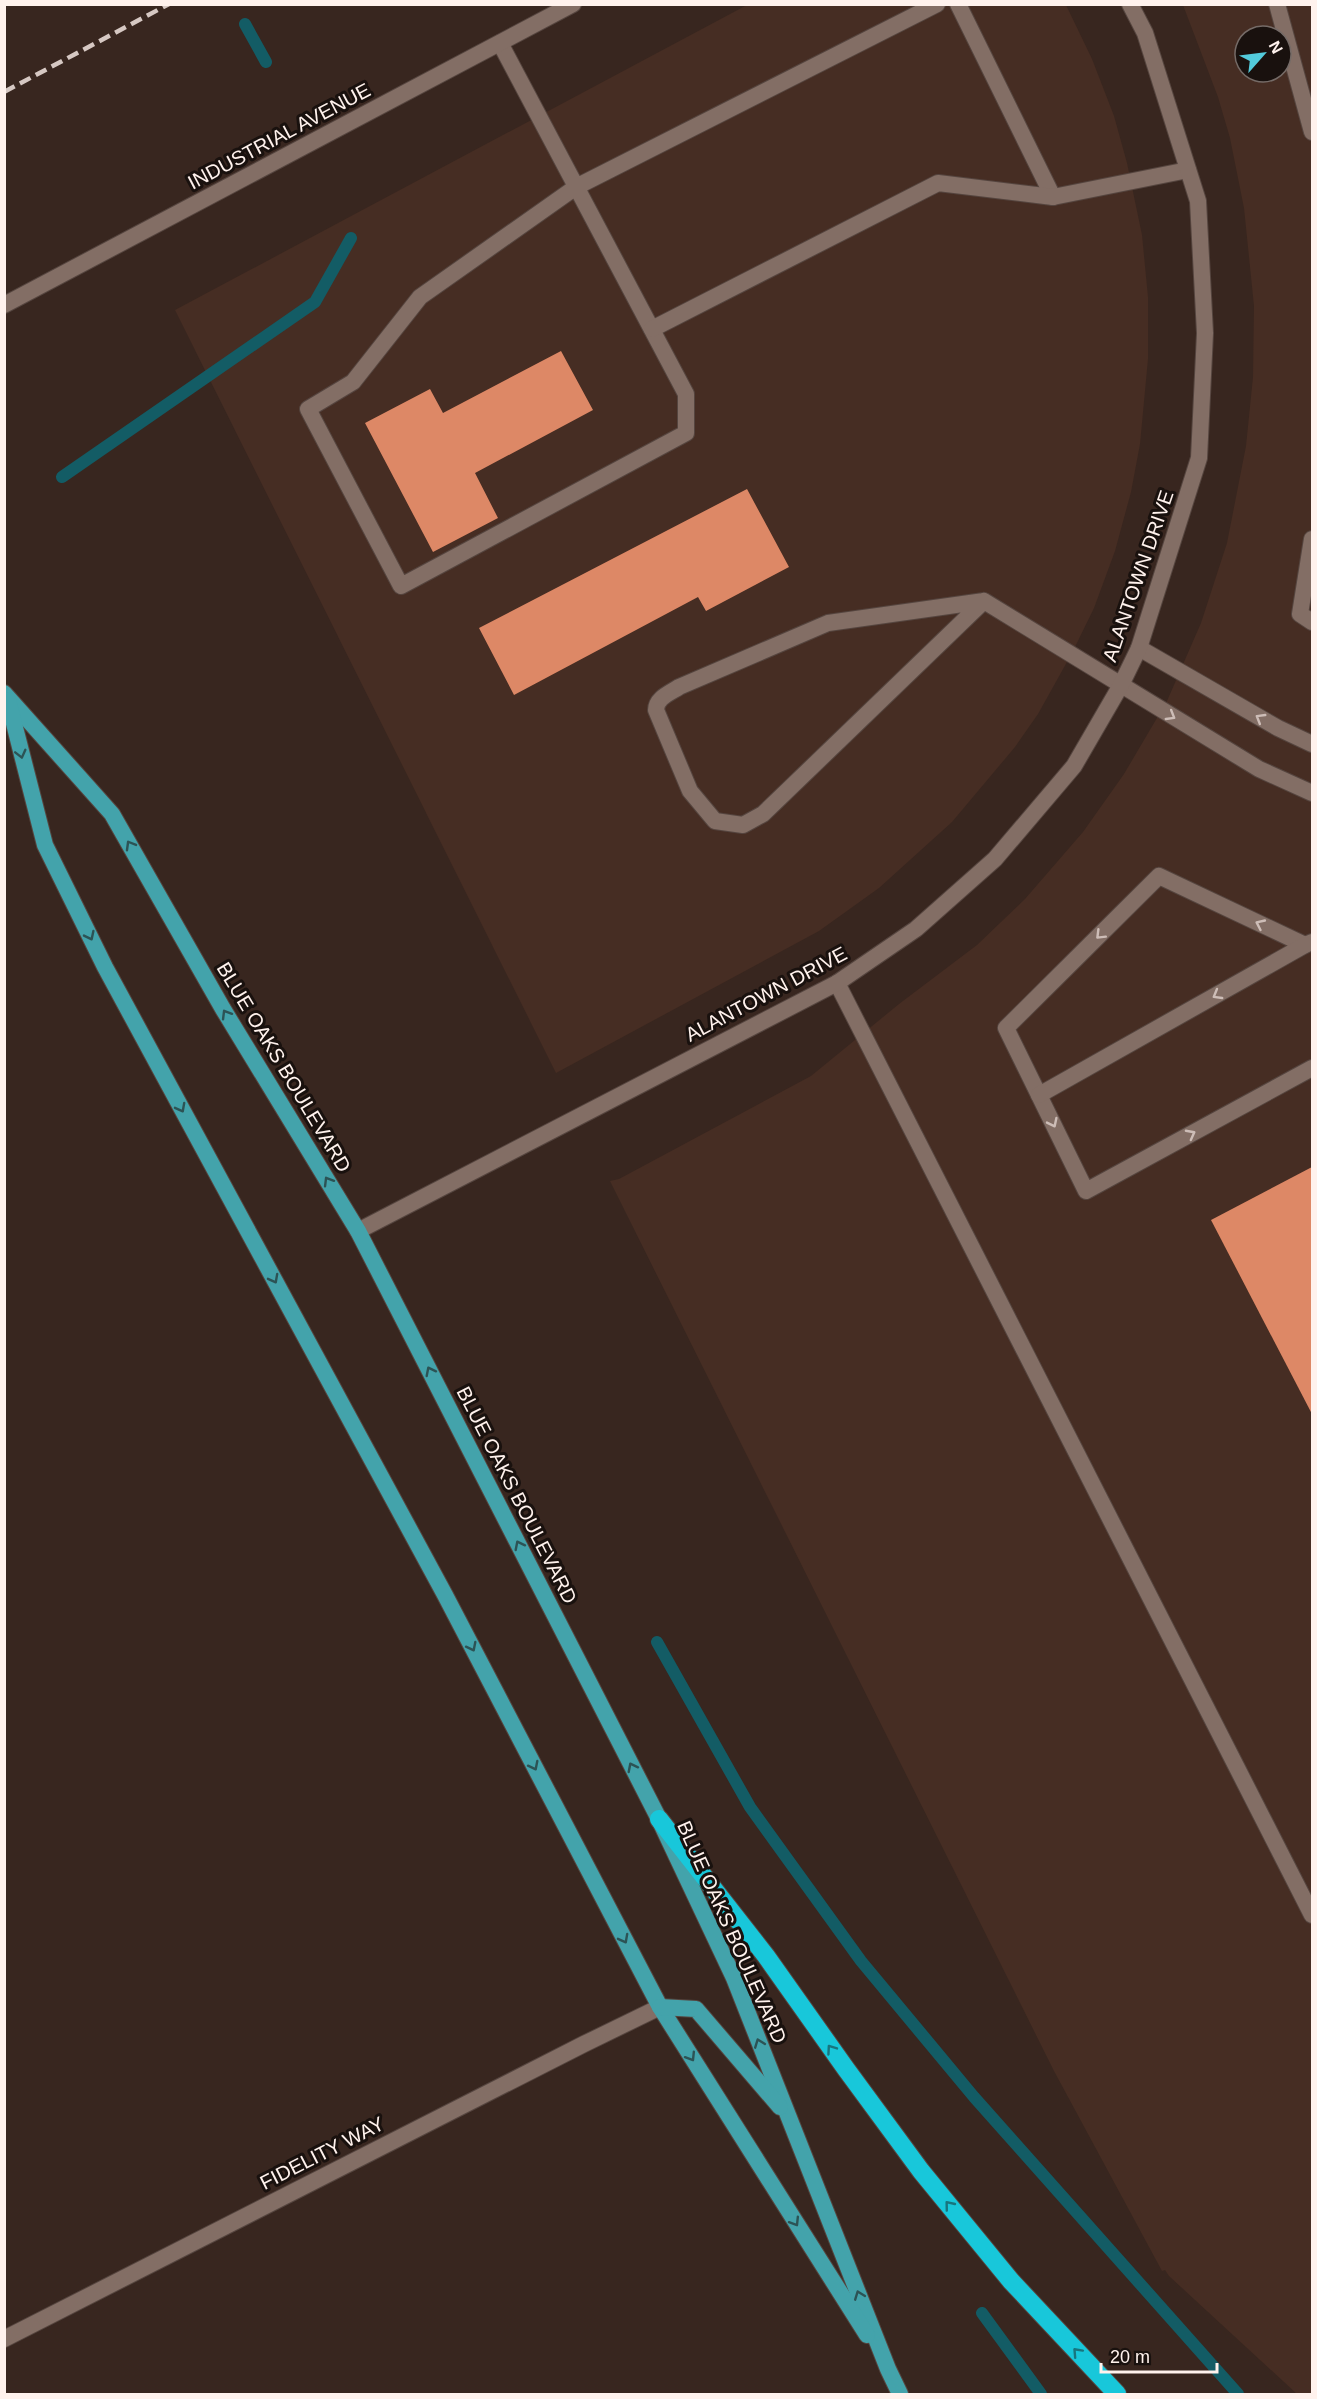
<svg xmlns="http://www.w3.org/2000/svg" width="1317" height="2399" font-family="Helvetica,sans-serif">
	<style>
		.built { fill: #462d23; fill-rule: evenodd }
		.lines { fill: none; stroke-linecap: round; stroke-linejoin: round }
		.stream { stroke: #135c65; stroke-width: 12 }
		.building { fill: #d86 }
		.service-casing { stroke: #55453f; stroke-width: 18 }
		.tertiary-casing { stroke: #55453f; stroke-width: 18 }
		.primary-casing { stroke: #55453f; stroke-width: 18 }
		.motorway-casing { stroke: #55453f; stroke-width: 20 }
		.service { stroke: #836e65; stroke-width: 16 }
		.tertiary { stroke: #836e65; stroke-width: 16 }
		.primary { stroke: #43a3ab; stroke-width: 16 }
		.motorway { stroke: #18c7da; stroke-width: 18 }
		.rail { stroke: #d6c8c3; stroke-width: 4.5; stroke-dasharray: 12 6; stroke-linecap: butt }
		.oneway { stroke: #cdbdb7 }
		.oneway2 { stroke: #2c5355 }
		.oneway3 { stroke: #18757e }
		.labels { text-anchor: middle; stroke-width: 6; stroke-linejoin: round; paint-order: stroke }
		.street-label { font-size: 20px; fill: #fff2ed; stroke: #19110e }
	</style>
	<rect width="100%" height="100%" fill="#38261f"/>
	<g class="built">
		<polygon points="747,5 1066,5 1092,59 1114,116 1127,163 1142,235 1148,297 1148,359 1140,444 1131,492 1115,551 1094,608 1072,653 1038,714 1015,747 952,822 879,888 819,931 556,1073 175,310"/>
		<path d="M1183,5H1312V2394H1297L1169,2276L1165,2270L1162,2271L1054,2071L610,1181L619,1179L811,1076L899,1004L977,945L1025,899L1083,832L1124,774L1167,701L1201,623L1227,543L1246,446L1253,377L1254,306L1244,208L1230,138L1218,97ZM1245,36H1281V72H1245Z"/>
	</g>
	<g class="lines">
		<g class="stream">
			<polyline points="245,24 266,62"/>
			<polyline points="62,477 315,302 351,238"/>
			<polyline points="657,1642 750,1807 861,1961 974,2097 1238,2394"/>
			<polyline points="982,2313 1041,2394"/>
		</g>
	</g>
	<g class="building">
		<polygon points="561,351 593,410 475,473 498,518 433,552 365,423 430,389 443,413"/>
		<polygon points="747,489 789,567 706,611 698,597 514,695 479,628"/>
		<polygon points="1312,1167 1312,1414 1211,1220"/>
	</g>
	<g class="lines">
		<defs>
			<g id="service">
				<polyline points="958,4 1053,197"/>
				<polyline points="1277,4 1312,132"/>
				<path d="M500,43C562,160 624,277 686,394V433L401,586L308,409L353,382L420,297L576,187L937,4"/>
				<polyline points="652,329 938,183 1053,197 1188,170"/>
				<polyline points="1312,539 1300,614 1312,622"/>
				<path d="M984,601L828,623L679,687C670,693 656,698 656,710L690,791L715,821L743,825L763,814L984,601L1259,769L1312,793"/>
				<polyline points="1139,648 1278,728 1312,744"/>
				<polyline points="1312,942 1305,945 1159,876 1006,1028 1086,1191 1312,1068"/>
				<polyline points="837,983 1312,1915"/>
				<polyline points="1039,1095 1305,945"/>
			</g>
			<g id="tertiary">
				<polyline points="4,305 573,4"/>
				<polyline points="358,1231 837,983 916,929 995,859 1074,766 1121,685 1139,648 1199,458 1205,333 1198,201 1145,33 1130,4"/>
				<polyline points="4,2339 584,2044 660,2007"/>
			</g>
			<g id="primary">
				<polyline points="4,693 112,814 223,1009 358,1231 659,1819 734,1978 888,2369 900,2394"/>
				<polyline points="8,700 45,845 105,967 445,1595 660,2007 867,2335"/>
				<polyline points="660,2007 696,2009 780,2107"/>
			</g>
			<polyline id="motorway" points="659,1819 766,1956 846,2069 921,2171 1011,2281 1117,2394"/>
		</defs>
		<use href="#service" class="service-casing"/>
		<use href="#tertiary" class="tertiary-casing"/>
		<use href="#primary" class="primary-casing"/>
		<use href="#motorway" class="motorway-casing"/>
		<use href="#service" class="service"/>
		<use href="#tertiary" class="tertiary"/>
		<use href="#primary" class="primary"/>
		<use href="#motorway" class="motorway"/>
		<polyline class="rail" points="4,92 169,4"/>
	</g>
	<defs><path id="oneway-chevron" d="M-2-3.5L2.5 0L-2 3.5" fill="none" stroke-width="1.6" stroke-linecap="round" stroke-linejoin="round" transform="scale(1.5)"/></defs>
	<g class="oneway">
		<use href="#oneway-chevron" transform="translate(1171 716) rotate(31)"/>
		<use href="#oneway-chevron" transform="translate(1260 718) rotate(-149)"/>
		<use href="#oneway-chevron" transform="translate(1260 924) rotate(-155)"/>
		<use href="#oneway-chevron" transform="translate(1100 935) rotate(135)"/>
		<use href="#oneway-chevron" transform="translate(1217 995) rotate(150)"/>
		<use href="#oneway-chevron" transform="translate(1053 1123) rotate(64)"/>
		<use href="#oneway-chevron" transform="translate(1191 1134) rotate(-28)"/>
	</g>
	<g class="oneway2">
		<use href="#oneway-chevron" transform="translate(21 754) rotate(76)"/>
		<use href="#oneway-chevron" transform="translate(130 845) rotate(-120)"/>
		<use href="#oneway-chevron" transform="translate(90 936) rotate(64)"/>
		<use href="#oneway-chevron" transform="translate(226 1014) rotate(-121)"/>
		<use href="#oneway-chevron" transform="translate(181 1108) rotate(62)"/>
		<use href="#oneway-chevron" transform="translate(328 1181) rotate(-121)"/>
		<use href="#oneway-chevron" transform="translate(274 1279) rotate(62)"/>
		<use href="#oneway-chevron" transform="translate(430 1371) rotate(-117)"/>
		<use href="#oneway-chevron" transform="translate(519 1545) rotate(-117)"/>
		<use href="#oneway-chevron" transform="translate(472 1647) rotate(63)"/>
		<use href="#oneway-chevron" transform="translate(534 1766) rotate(63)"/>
		<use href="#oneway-chevron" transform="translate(632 1767) rotate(-117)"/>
		<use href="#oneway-chevron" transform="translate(624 1939) rotate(62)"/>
		<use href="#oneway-chevron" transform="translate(759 2043) rotate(-111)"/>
		<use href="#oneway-chevron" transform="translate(691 2057) rotate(58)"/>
		<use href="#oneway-chevron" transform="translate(795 2222) rotate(58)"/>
		<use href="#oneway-chevron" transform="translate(859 2295) rotate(-111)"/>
	</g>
	<g class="oneway3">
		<use href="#oneway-chevron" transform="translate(831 2049) rotate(-125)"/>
		<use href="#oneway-chevron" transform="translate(949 2205) rotate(-129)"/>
		<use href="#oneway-chevron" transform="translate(1077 2352) rotate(-133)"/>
	</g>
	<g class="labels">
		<g class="street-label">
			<text transform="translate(279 136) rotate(-28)" y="7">INDUSTRIAL AVENUE</text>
			<text transform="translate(1138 576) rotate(-71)" y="7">ALANTOWN DRIVE</text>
			<text transform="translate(766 994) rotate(-28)" y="7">ALANTOWN DRIVE</text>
			<text transform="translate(284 1067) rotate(59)" y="7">BLUE OAKS BOULEVARD</text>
			<text transform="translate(517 1495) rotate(63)" y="7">BLUE OAKS BOULEVARD</text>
			<text transform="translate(732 1932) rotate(66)" y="7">BLUE OAKS BOULEVARD</text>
			<text transform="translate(322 2153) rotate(-27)" y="7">FIDELITY WAY</text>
		</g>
	</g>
	<rect width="1317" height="2399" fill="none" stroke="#fff2ed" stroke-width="12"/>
	<g transform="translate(1263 54) rotate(62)"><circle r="28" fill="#19110e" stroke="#756b67" stroke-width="1.5"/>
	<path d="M0-4.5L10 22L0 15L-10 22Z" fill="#53cbdb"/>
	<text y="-9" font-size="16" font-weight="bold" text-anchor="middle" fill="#fff2ed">N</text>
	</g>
	<path d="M1101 2363v9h116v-9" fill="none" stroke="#fff2ed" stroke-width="3"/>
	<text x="1110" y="2363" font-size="18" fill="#fff2ed" stroke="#19110e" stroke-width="4.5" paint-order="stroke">20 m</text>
</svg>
